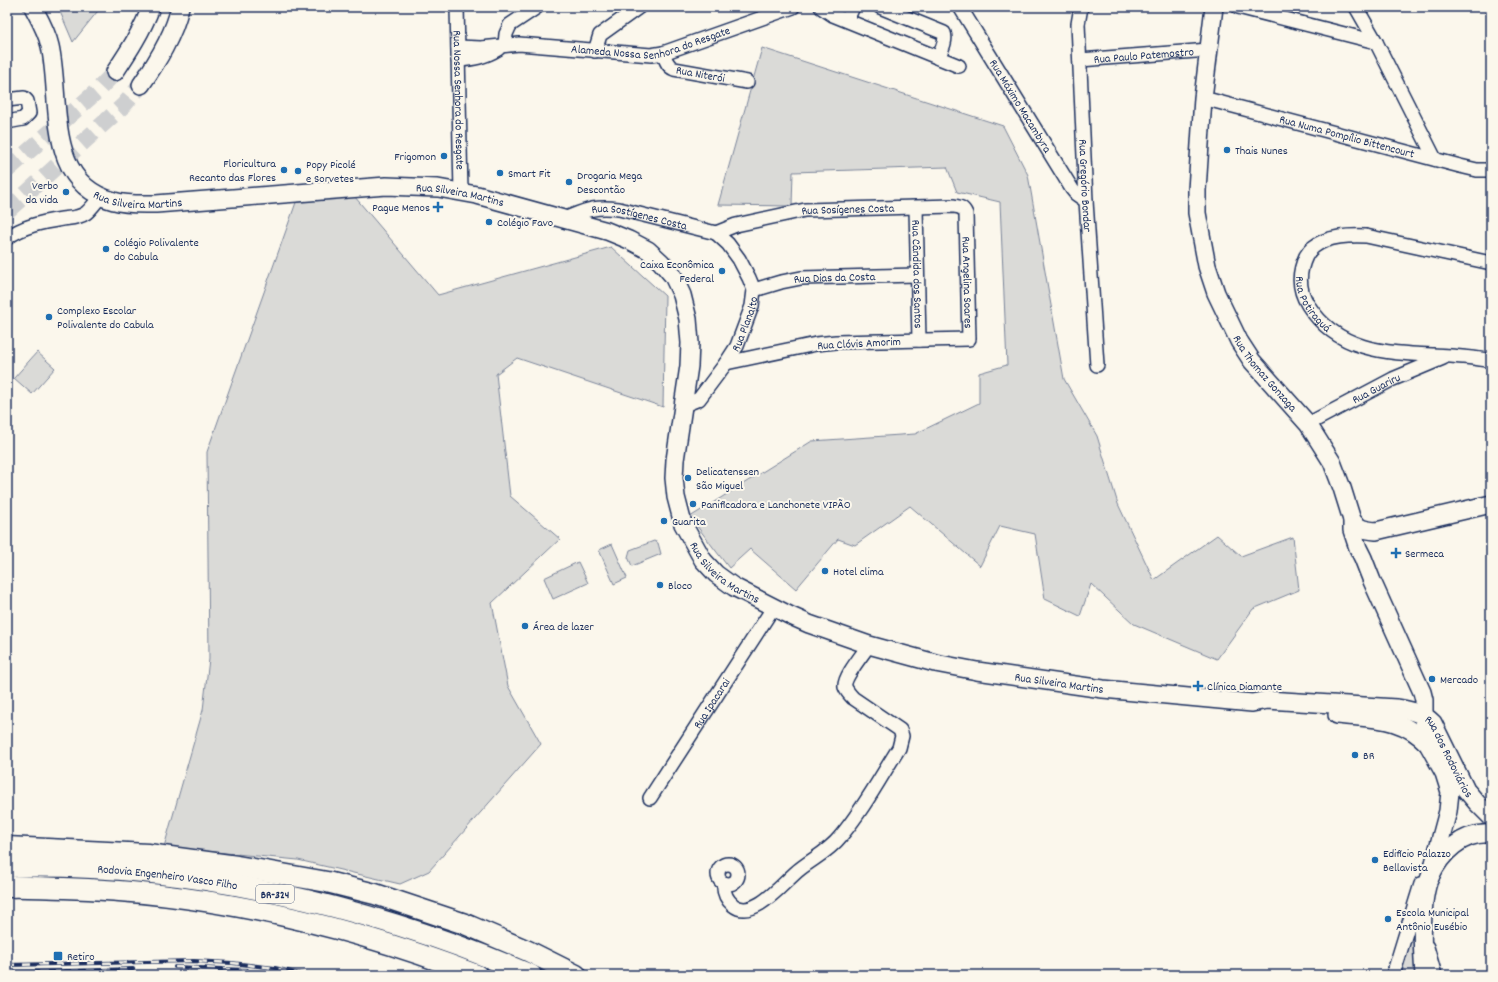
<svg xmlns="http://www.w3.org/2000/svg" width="1498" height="982" font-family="Dekko,sans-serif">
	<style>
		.green { fill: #dadad7; stroke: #7a849a }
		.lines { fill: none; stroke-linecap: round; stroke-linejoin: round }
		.major-tunnel { stroke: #cecfd0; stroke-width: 17; stroke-dasharray: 17 8; stroke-linecap: butt }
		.minor-casing { stroke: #1b2f5e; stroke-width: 16 }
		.major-casing { stroke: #1b2f5e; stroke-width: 20 }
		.highway-casing { stroke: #1b2f5e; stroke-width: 23 }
		.minor { stroke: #fbf7ec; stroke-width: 13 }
		.major { stroke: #fbf7ec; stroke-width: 17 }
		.highway { stroke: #fbf7ec; stroke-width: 20 }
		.rail-casing { stroke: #1b2f5e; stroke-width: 4 }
		.rail { stroke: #fbf7ec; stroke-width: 2.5; stroke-dasharray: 8; stroke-linecap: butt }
		.poi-dot { fill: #1f6fb2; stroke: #fbf7ec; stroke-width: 1.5 }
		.labels { text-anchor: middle; stroke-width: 4; stroke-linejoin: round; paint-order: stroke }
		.shield { fill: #fbf7ec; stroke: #5e6b89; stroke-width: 1 }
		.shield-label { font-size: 11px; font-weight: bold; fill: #1b2f5e }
		.street-label { font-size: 12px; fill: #1b2f5e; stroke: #fbf7ec }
		.poi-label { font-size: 12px; fill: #1b2f5e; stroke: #fbf7ec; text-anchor: start }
	</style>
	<rect width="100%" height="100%" fill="#fbf7ec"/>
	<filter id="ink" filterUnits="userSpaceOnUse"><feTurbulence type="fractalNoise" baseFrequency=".025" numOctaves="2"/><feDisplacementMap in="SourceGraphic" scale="8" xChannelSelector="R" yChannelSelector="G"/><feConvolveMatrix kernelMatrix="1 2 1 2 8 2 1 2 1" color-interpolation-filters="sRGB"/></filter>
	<g filter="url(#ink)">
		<g class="green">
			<polygon points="58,7 101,7 73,42"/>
			<polygon points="762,48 1003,126 1028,175 1064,379 1097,436 1118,504 1154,580 1217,535 1241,556 1293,537 1299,590 1253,609 1217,659 1134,624 1091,584 1080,616 1045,599 1035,534 1000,526 980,566 910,506 855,545 838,539 796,589 750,549 729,568 690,517 812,441 915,434 979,403 979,373 1007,365 1000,202 957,192 947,167 793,172 792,206 718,205"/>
			<polygon points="349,190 438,295 611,247 665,296 663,407 517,358 496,374 510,496 560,539 492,603 508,686 541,744 429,871 400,884 298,860 164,847 203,710 209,659 207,452 299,194"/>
			<polygon points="37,352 55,368 32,394 14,378"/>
			<polygon points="654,541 658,543 661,554 632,566 628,557 630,550"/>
			<polygon points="612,544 627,578 614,584 599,550"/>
			<polygon points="578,562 588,583 553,599 544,578"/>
			<polygon points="1419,904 1420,975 1399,975"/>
		</g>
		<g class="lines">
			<g class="major-tunnel">
				<polyline points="7,170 96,92 115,72"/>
				<polyline points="7,211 124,105 141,85"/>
			</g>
			<defs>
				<g id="minor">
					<path id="s1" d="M457,7L461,192"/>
					<polyline points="821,7 833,15 959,66"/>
					<path d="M880,7L944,33C947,41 941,51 938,58"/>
					<path id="s2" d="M960,7L1072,189L1076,194L1086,201"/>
					<path id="s3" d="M1081,7L1078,24L1086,201L1097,365"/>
					<polyline points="1238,7 1376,42"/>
					<polyline points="1356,7 1376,42 1435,159"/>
					<polyline points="847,20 853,7"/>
					<polyline points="505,45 506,34 510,25 537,7"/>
					<path id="s4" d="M458,47L481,48L519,44L651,55L663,53L793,7"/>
					<polyline points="595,51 600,35 639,7"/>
					<path id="s5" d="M663,53C666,60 667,66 674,69L747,82"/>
					<path d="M458,60C473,59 485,57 498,49"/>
					<path id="s6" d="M1080,60L1209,50"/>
					<path id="s7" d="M1203,98L1460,166L1477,170H1491"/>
					<polyline points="7,100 24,98 27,101 29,113 23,119 7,122"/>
					<path id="s8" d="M916,208L919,340"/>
					<path id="s9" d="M564,219C587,210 593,206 619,209L716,233"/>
					<path id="s10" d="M716,233L736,225L805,210L953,206C960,207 963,207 966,214L969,339L836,342L816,344L726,363"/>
					<path d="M7,238C23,226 43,222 62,219C70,218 79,218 86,213C91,209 96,202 100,197"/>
					<path id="s11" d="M1491,263L1366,236C1346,235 1317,236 1306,256C1298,273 1298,289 1308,305C1349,370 1428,347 1491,361"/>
					<path id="s12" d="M754,290L781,282L801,278L916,275"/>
					<path id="s13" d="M684,405L699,399L726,363L737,346L752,306L754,290L749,278L739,259L728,244L716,233"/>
					<path id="s14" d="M1308,424L1393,379L1443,358"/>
					<path id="s15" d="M650,798L773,608"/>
					<circle cx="728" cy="874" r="10"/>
					<path d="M724,883C723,892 726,899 733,905C754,922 785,880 800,869C814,858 829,851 840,837C863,810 880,778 899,748L902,736L900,730L853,698C850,695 847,692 845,687C843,678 863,654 869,645"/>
					<polyline points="1427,947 1435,975"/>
					<polyline points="1393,975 1421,884"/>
				</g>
				<g id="major">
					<path id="s16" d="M33,7C40,20 47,32 50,46C62,100 44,183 114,201C127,205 142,204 156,204L386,186L438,188L477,195L607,231L629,240L648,250L661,262L673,276L682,295L688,319L690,343L689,366L675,460L674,478L676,497L683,524L703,560L716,574L734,587L791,616L809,624L869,645L935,663L977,671L1103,689L1252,703L1267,700L1396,708C1409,710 1424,713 1433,723L1466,790L1477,803L1491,817"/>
					<path id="s17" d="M1214,7L1203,98L1197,190V213L1207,266L1216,293L1239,341L1252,361L1308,424L1332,462L1342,488L1352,520V530L1358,548L1363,558L1372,581L1422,692L1424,700V730L1429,746L1444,773L1450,792L1448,811L1430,878"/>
					<path d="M115,72C129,51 142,31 151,7"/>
					<path d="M141,85C157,62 174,35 180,7"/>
					<path d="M1352,520C1358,529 1365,530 1376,531L1491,504"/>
					<path d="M1337,715C1373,719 1402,716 1429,745"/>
					<path d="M1424,975C1422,950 1420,900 1430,877C1441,853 1462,832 1491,834"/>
				</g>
				<g id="highway">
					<polyline points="7,847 148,854 237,866 327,882 375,894 465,924 528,951 576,975"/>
					<path id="s18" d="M7,867C183,862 370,905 531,975"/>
					<path d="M7,887C26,886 45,888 64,888C206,892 345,924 477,975"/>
				</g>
			</defs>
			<use href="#minor" class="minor-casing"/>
			<use href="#major" class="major-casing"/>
			<use href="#highway" class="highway-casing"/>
			<use href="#minor" class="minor"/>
			<use href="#major" class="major"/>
			<use href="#highway" class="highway"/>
			<defs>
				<g id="rail">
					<polyline points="7,965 194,961 232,963 275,968 304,975"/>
					<polyline points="175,967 247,970"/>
					<polyline points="263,972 278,975"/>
					<polyline points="7,973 133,969"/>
				</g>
			</defs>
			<use href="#rail" class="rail-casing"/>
			<use href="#rail" class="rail"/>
		</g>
	</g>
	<g class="poi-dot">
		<circle cx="1227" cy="150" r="4"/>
		<circle cx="444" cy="156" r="4"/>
		<circle cx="284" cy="170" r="4"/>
		<circle cx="298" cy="171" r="4"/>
		<circle cx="500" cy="173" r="4"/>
		<circle cx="569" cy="182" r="4"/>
		<circle cx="66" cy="192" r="4"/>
		<path d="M436 201h4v4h4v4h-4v4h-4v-4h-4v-4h4z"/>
		<circle cx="489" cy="222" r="4"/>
		<circle cx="106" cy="249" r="4"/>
		<circle cx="722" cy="271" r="4"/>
		<circle cx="49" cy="317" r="4"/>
		<circle cx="688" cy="478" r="4"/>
		<circle cx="693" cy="504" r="4"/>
		<circle cx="664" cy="521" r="4"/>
		<path d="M1394 547h4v4h4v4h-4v4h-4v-4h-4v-4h4z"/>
		<circle cx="825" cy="571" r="4"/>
		<circle cx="660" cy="585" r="4"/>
		<circle cx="525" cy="626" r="4"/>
		<circle cx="1432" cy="679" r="4"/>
		<path d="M1196 680h4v4h4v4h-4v4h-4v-4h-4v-4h4z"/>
		<circle cx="1355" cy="755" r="4"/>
		<circle cx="1375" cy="860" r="4"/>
		<circle cx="1388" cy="919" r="4"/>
		<rect x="53" y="951" width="10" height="10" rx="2"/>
	</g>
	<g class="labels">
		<rect class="shield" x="256" y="885" width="38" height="18" rx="3"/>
		<g class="shield-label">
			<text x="275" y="898">BR-324</text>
		</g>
		<g class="street-label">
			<text dy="4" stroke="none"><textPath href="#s4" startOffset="195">Alameda Nossa Senhora do Resgate</textPath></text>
			<text dy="4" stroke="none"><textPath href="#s6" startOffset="64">Rua Paulo Patemostro</textPath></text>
			<text dy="4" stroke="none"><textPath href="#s5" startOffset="47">Rua Niterói</textPath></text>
			<text dy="4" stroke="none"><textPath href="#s1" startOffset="93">Rua Nossa Senhora do Resgate</textPath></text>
			<text dy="4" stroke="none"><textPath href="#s2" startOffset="116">Rua Máximo Macambyra</textPath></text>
			<text dy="4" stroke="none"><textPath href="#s7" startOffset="149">Rua Numa Pompílio Bittencourt</textPath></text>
			<text dy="4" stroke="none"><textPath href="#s3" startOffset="179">Rua Gregório Bondar</textPath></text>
			<text dy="4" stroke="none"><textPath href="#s16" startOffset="571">Rua Silveira Martins</textPath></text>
			<text dy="4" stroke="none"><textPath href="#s16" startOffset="247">Rua Silveira Martins</textPath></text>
			<text dy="4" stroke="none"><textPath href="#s10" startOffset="135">Rua Sosígenes Costa</textPath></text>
			<text dy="4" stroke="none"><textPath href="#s9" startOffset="78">Rua Sostígenes Costa</textPath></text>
			<text dy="4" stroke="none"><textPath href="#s8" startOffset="66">Rua Cândida dos Santos</textPath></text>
			<text dy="4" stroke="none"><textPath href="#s12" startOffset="82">Rua Dias da Costa</textPath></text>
			<text dy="4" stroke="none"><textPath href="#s10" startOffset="325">Rua Angelina Soares</textPath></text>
			<text dy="4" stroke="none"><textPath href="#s11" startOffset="247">Rua Potiraguá</textPath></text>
			<text dy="4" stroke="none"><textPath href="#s13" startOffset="105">Rua Planalto</textPath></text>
			<text transform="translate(859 343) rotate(-3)" y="4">Rua Clóvis Amorim</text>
			<text dy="4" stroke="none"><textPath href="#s17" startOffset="384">Rua Thomaz Gonzaga</textPath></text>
			<text dy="4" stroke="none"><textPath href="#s14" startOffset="77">Rua Guariru</textPath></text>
			<text dy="4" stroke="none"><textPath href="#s16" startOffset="1123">Rua Silveira Martins</textPath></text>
			<text dy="4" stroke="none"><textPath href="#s16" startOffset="1481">Rua Silveira Martins</textPath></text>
			<text dy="4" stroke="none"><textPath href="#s15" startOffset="113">Rua Ipacarai</textPath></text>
			<text dy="4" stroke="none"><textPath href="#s16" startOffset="1897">Rua dos Rodoviários</textPath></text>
			<text dy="4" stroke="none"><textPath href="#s18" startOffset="161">Rodovia Engenheiro Vasco Filho</textPath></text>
		</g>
		<g class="poi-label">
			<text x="1235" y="154">Thais Nunes</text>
			<text x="436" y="160" text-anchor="end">Frigomon</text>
			<text x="276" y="167" text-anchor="end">Floricultura<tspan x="276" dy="14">Recanto das Flores</tspan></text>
			<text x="306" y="168">Popy Picolé<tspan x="306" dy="14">e Sorvetes</tspan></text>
			<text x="508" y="177">Smart Fit</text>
			<text x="577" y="179">Drogaria Mega<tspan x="577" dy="14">Descontão</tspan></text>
			<text x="58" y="189" text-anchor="end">Verbo<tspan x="58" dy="14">da vida</tspan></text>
			<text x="430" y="211" text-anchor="end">Pague Menos</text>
			<text x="497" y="226">Colégio Favo</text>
			<text x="114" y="246">Colégio Polivalente<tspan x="114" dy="14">do Cabula</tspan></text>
			<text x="714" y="268" text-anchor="end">Caixa Econômica<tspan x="714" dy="14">Federal</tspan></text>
			<text x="57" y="314">Complexo Escolar<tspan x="57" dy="14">Polivalente do Cabula</tspan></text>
			<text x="696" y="475">Delicatenssen<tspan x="696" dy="14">São Miguel</tspan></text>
			<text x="701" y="508">Panificadora e Lanchonete VIPÃO</text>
			<text x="672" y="525">Guarita</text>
			<text x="1405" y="557">Sermeca</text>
			<text x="833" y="575">Hotel clima</text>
			<text x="668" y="589">Bloco</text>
			<text x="533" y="630">Área de lazer</text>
			<text x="1440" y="683">Mercado</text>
			<text x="1207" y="690">Clínica Diamante</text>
			<text x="1363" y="759">BR</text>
			<text x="1383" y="857">Edificio Palazzo<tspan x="1383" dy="14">Bellavista</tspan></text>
			<text x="1396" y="916">Escola Municipal<tspan x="1396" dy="14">Antônio Eusébio</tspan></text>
			<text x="67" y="960">Retiro</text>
		</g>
	</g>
	<rect width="1498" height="982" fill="none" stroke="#fbf7ec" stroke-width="24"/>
	<rect x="12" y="12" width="1474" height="958" fill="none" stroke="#1b2f5e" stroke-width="1.5" filter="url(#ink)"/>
</svg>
